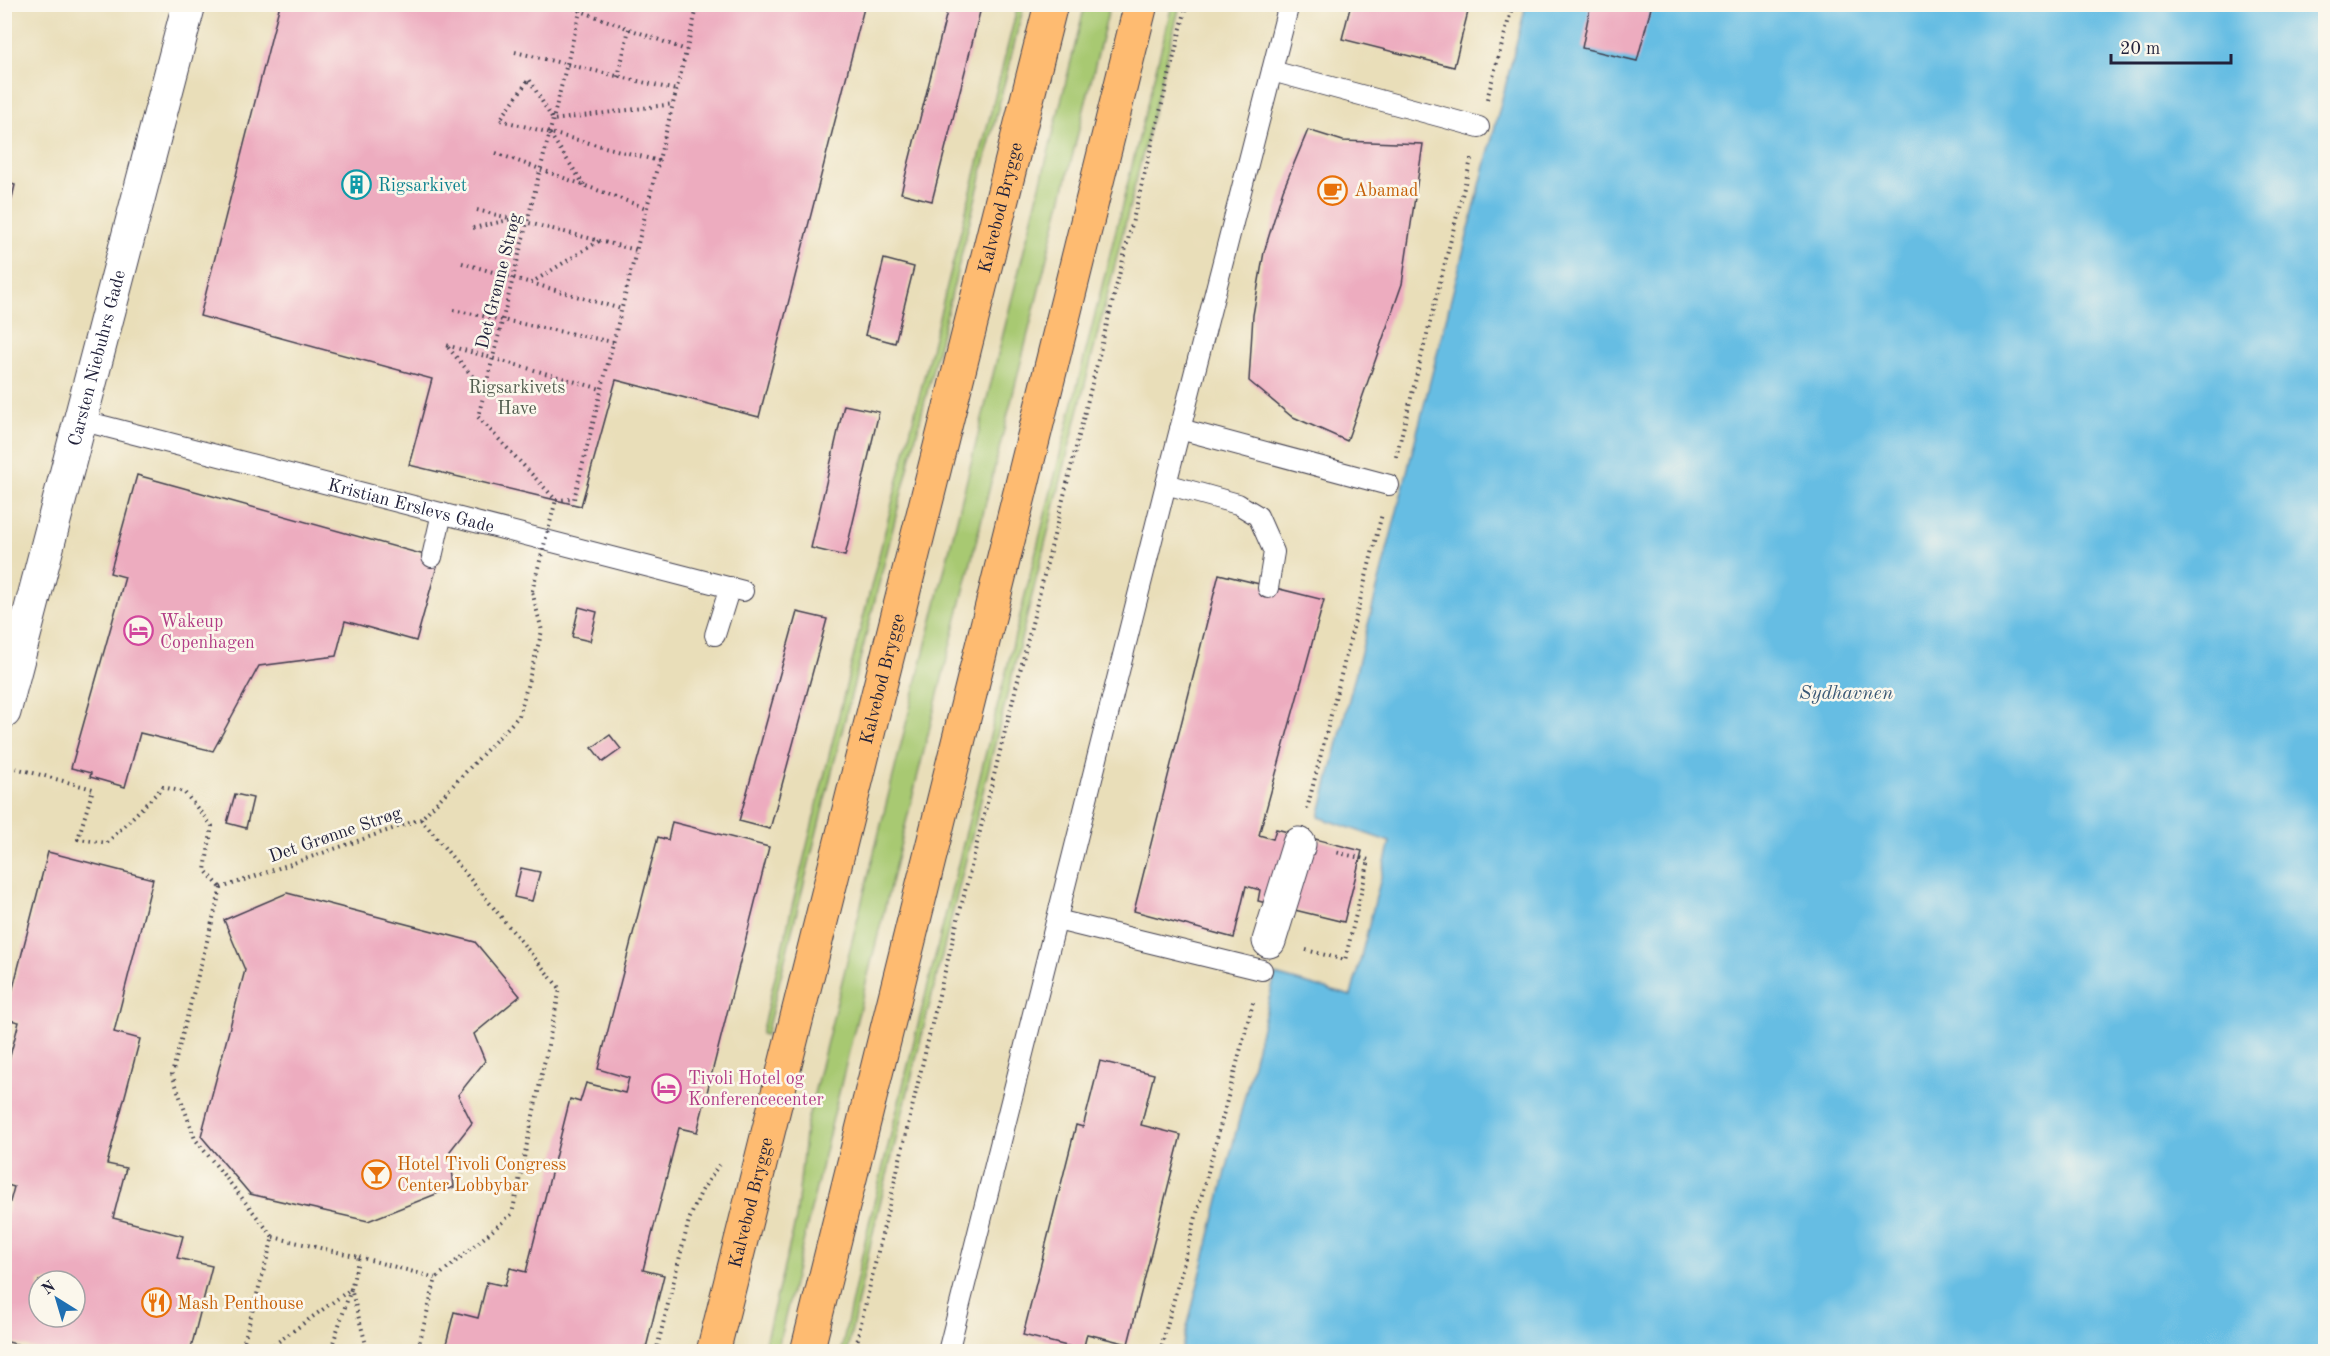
<svg xmlns="http://www.w3.org/2000/svg" width="2330" height="1356" font-family="'Old Standard TT',serif">
	<style>
		.green { fill: #a8c972; stroke: #657656; stroke-width: 1.5 }
		.water { fill: #66bde3; stroke: #44708f; stroke-width: 1.5 }
		.building { fill: #edacbf; fill-rule: evenodd }
		.lines { fill: none; stroke-linecap: round; stroke-linejoin: round }
		.lane-casing { stroke: #403e4e; stroke-width: 22 }
		.street-casing { stroke: #403e4e; stroke-width: 35 }
		.primary-casing { stroke: #403e4e; stroke-width: 35 }
		.path { stroke: #403e4e; stroke-width: 4; stroke-dasharray: 1.5 4.5; stroke-linecap: butt }
		.lane { stroke: #fff; stroke-width: 20 }
		.street { stroke: #fff; stroke-width: 33 }
		.primary { stroke: #febb71; stroke-width: 33 }
		.path-bridge { stroke: #403e4e; stroke-width: 4; stroke-dasharray: 1.5 4.5; stroke-linecap: butt }
		.labels { text-anchor: middle; stroke-width: 5; stroke-linejoin: round; paint-order: stroke }
		.culture-label { font-size: 18px; fill: #0d838f; stroke: #fbf7ec; text-anchor: start }
		.food-label { font-size: 18px; fill: #c56008; stroke: #fbf7ec; text-anchor: start }
		.street-label { font-size: 18px; fill: #22223b; stroke: #fbf7ec }
		.park-label { font-size: 18px; fill: #515c4e; stroke: #fbf7ec }
		.hotel-label { font-size: 18px; fill: #b23c85; stroke: #fbf7ec; text-anchor: start }
		.water-label { font-size: 20px; font-style: italic; fill: #3a5876; stroke: #fbf7ec }
	</style>
	<rect width="100%" height="100%" fill="#fbf7ec"/>
	<filter id="ink" filterUnits="userSpaceOnUse"><feTurbulence type="fractalNoise" baseFrequency=".0167" numOctaves="2"/><feDisplacementMap in="SourceGraphic" scale="12" xChannelSelector="R" yChannelSelector="G"/><feConvolveMatrix kernelMatrix="1 2 1 2 8 2 1 2 1" color-interpolation-filters="sRGB"/></filter>
	<filter id="wash" filterUnits="userSpaceOnUse"><feTurbulence type="fractalNoise" baseFrequency=".008" numOctaves="4" result="noise"/><feDisplacementMap in="SourceGraphic" scale="24" xChannelSelector="R" yChannelSelector="G"/><feGaussianBlur stdDeviation="1.35" result="paint"/><feColorMatrix in="noise" values="0 0 0 0 0 0 0 0 0 0 0 0 0 0 0 0 0 1.4 0 .05"/><feComposite in="paint" operator="in"/></filter>
	<g filter="url(#wash)">
		<rect width="100%" height="100%" fill="#e9deb9"/>
		<g class="green">
			<polygon points="1018,5 1024,5 766,1035 761,1034 849,674"/>
			<polygon points="1085,5 1110,5 851,1043 777,1351 763,1351 796,1219 806,1126"/>
			<polygon points="1172,5 1180,5 918,1051 875,1224 847,1351 841,1351 869,1223 912,1049"/>
		</g>
		<polygon class="water" points="1526,5 2325,5 2325,1351 1181,1352 1275,975 1351,996 1390,842 1319,817"/>
		<g id="blocks">
			<g class="building">
				<polygon points="280,4 865,4 759,417 616,380 581,506 409,465 432,379 200,316"/>
				<polygon points="949,4 982,4 932,201 901,193"/>
				<polygon points="1351,4 1470,4 1454,67 1342,39"/>
				<polygon points="1579,4 1652,4 1637,61 1582,48 1590,8"/>
				<polygon points="1308,130 1343,141 1423,144 1402,284 1347,441 1291,416 1249,381 1253,315 1264,252 1283,190"/>
				<polygon points="4,182 15,185 5,228 4,228"/>
				<polygon points="884,259 914,267 895,343 865,335"/>
				<polygon points="844,405 879,412 845,556 811,548"/>
				<polygon points="137,475 439,559 416,641 345,621 336,656 259,666 213,751 140,733 125,787 90,777 91,773 71,768 125,577 110,573"/>
				<polygon points="1219,574 1324,600 1259,835 1273,839 1276,829 1362,851 1344,922 1258,901 1260,890 1246,886 1234,938 1134,911"/>
				<polygon points="579,607 597,612 590,641 572,637"/>
				<polygon points="797,612 827,619 770,829 739,821"/>
				<polygon points="610,735 621,749 603,762 592,748"/>
				<polygon points="235,794 253,798 246,828 227,823"/>
				<polygon points="672,822 769,847 697,1132 679,1128 643,1270 664,1275 645,1352 444,1352 454,1312 478,1318 487,1282 505,1286 510,1268 526,1272 570,1099 580,1102 586,1083 625,1093 629,1078 598,1069 658,837 668,840"/>
				<path d="M48,852L153,879L114,1032L140,1039L107,1164L126,1168L113,1218L183,1236L177,1258L212,1266L190,1352H47L4,1341V1224L14,1187L4,1184V1079L19,1022L5,1019ZM39,1281H75V1317H39Z"/>
				<polygon points="521,868 540,872 532,901 514,897"/>
				<polygon points="287,893 475,942 520,996 474,1034 485,1061 458,1095 472,1123 450,1151 454,1187 368,1221 250,1194 201,1136 245,970 224,920"/>
				<polygon points="1100,1061 1154,1074 1141,1125 1181,1135 1128,1344 1087,1334 1083,1350 1023,1335 1076,1125 1083,1127"/>
			</g>
		</g>
	</g>
	<g filter="url(#ink)">
		<use href="#blocks" fill-opacity="0" stroke="#403e4e" stroke-width="1.5"/>
		<g class="lines">
			<defs>
				<g id="lane">
					<polyline points="1272,71 1479,127"/>
					<path id="s1" d="M80,420L743,591"/>
					<polyline points="1180,429 1389,485"/>
					<polyline points="1166,484 1238,504 1258,516 1274,552 1268,588"/>
					<polyline points="432,557 442,513"/>
					<polyline points="715,635 730,587"/>
					<polyline points="1057,920 1262,970"/>
					<polyline points="948,1352 1166,484 1289,4"/>
				</g>
				<g id="street">
					<path id="s2" d="M4,712L189,4"/>
					<polyline points="1269,941 1299,844"/>
				</g>
				<g id="primary">
					<path id="s3" d="M713,1352L1051,4"/>
					<polyline points="807,1352 1141,4"/>
				</g>
			</defs>
			<use href="#lane" class="lane-casing"/>
			<use href="#street" class="street-casing"/>
			<use href="#primary" class="primary-casing"/>
			<g class="path">
				<polyline points="562,4 686,50"/>
				<polyline points="582,4 478,417 556,500 574,499 698,4"/>
				<polyline points="515,52 676,90"/>
				<polyline points="618,77 629,29"/>
				<polyline points="1487,99 1513,4"/>
				<polyline points="550,134 584,185"/>
				<polyline points="496,153 646,208"/>
				<polyline points="659,161 500,120 529,79 553,120 673,104"/>
				<polyline points="477,210 636,250"/>
				<polyline points="473,228 513,219"/>
				<polyline points="462,263 621,309"/>
				<polyline points="531,283 599,241"/>
				<polyline points="453,310 613,342"/>
				<polyline points="484,390 446,345 601,389"/>
				<polyline points="1396,457 1472,156"/>
				<polyline points="4,765 93,789 78,839 107,843 163,787 184,792 212,826 205,870 221,888"/>
				<polyline points="1307,809 1382,514"/>
				<polyline points="421,819 560,989 512,1214 436,1278"/>
				<polyline points="221,888 421,819 519,716 542,631 532,591"/>
				<polyline points="221,888 172,1074 195,1139 273,1237"/>
				<polyline points="1306,950 1345,960 1369,860 1335,852"/>
				<polyline points="273,1237 359,1257 351,1289 368,1352"/>
				<polyline points="359,1257 436,1278 417,1352"/>
				<polyline points="241,1352 273,1237"/>
				<polyline points="264,1352 351,1289 330,1352"/>
				<polyline points="656,1352 689,1220 701,1192 720,1163"/>
				<polyline points="857,1352 858,1336 936,1007 1187,4"/>
				<polyline points="1160,1352 1254,999"/>
			</g>
			<use href="#lane" class="lane"/>
			<use href="#street" class="street"/>
			<use href="#primary" class="primary"/>
			<polyline class="path-bridge" points="532,591 556,500"/>
		</g>
	</g>
	<defs>
		<symbol id="building-ring" viewBox="-11 -11 22 22"><circle r="9.5" fill="#fbf7ec" stroke="#0f9aa8" stroke-width="1.5"/><path d="M-4-6H4V6H1V3H-1V6H-4ZM-2.5-4.3h1.7v1.8h-1.7ZM.8-4.3h1.7v1.8H.8ZM-2.5-1h1.7V.8h-1.7ZM.8-1h1.7V.8H.8Z" fill="#0f9aa8"/></symbol>
		<symbol id="cafe-ring" viewBox="-11 -11 22 22"><circle r="9.5" fill="#fbf7ec" stroke="#e8710a" stroke-width="1.5"/><path d="M-5.5-4.5H6V0H3Q3 3.5 0 3.5H-2.5Q-5.5 3.5-5.5 0ZM3-3.2v2h1.7v-2ZM-6 4.5H4V6H-6Z" fill="#e8710a"/></symbol>
		<symbol id="hotel-ring" viewBox="-11 -11 22 22"><circle r="9.5" fill="#fbf7ec" stroke="#d1479c" stroke-width="1.5"/><path d="M-6-4.5h1.5V1H6V5H4.5V3h-9V5H-6ZM-4 0a1.8 1.8 0 1 1 3.6 0ZM.5 0V-2.5h3Q6-2.5 6 0Z" fill="#d1479c"/></symbol>
		<symbol id="bar-ring" viewBox="-11 -11 22 22"><circle r="9.5" fill="#fbf7ec" stroke="#e8710a" stroke-width="1.5"/><path d="M-6-5H6L.8 .8V4.5H3.5V6h-7V4.5H-.8V.8Z" fill="#e8710a"/></symbol>
		<symbol id="restaurant-ring" viewBox="-11 -11 22 22"><circle r="9.5" fill="#fbf7ec" stroke="#e8710a" stroke-width="1.5"/><path d="M-5-6h1v4h1v-4h1v4h1v-4h1v5L-1.5 .5V6h-2V.5L-5-1ZM5-6V6H3V1.5H1.5Q1.5-4 5-6Z" fill="#e8710a"/></symbol>
	</defs>
	<g fill-rule="evenodd">
		<use href="#building-ring" x="340" y="168" width="33" height="33"/>
		<use href="#cafe-ring" x="1316" y="174" width="33" height="33"/>
		<use href="#hotel-ring" x="122" y="614" width="33" height="33"/>
		<use href="#hotel-ring" x="650" y="1072" width="33" height="33"/>
		<use href="#bar-ring" x="360" y="1158" width="33" height="33"/>
		<use href="#restaurant-ring" x="140" y="1286" width="33" height="33"/>
	</g>
	<g class="labels">
		<g class="culture-label">
			<text x="378" y="191">Rigsarkivet</text>
		</g>
		<g class="food-label">
			<text x="1354" y="196">Abamad</text>
			<text x="397" y="1170">Hotel Tivoli Congress<tspan x="397" dy="21">Center Lobbybar</tspan></text>
			<text x="177" y="1309">Mash Penthouse</text>
		</g>
		<g class="street-label">
			<text dy="6" stroke="none"><textPath href="#s3" startOffset="1180">Kalvebod Brygge</textPath></text>
			<text transform="translate(498 281) rotate(-76)" y="6">Det Grønne Strøg</text>
			<text dy="6" stroke="none"><textPath href="#s2" startOffset="366">Carsten Niebuhrs Gade</textPath></text>
			<text dy="6" stroke="none"><textPath href="#s1" startOffset="342">Kristian Erslevs Gade</textPath></text>
			<text dy="6" stroke="none"><textPath href="#s3" startOffset="694">Kalvebod Brygge</textPath></text>
			<text transform="translate(335 834) rotate(-19)" y="6">Det Grønne Strøg</text>
			<text dy="6" stroke="none"><textPath href="#s3" startOffset="154">Kalvebod Brygge</textPath></text>
		</g>
		<g class="park-label">
			<text x="517" y="393">Rigsarkivets<tspan x="517" dy="21">Have</tspan></text>
		</g>
		<g class="hotel-label">
			<text x="160" y="627">Wakeup<tspan x="160" dy="21">Copenhagen</tspan></text>
			<text x="688" y="1084">Tivoli Hotel og<tspan x="688" dy="21">Konferencecenter</tspan></text>
		</g>
		<g class="water-label">
			<text x="1846" y="699">Sydhavnen</text>
		</g>
	</g>
	<rect width="2330" height="1356" fill="none" stroke="#fbf7ec" stroke-width="24"/>
	<g transform="translate(57 1299) rotate(323)"><circle r="28" fill="#fbf7ec" stroke="#a4a2a5" stroke-width="1.5"/>
	<path d="M0-4.5L10 22L0 15L-10 22Z" fill="#1f6fb2"/>
	<text y="-9" font-size="16" font-weight="bold" text-anchor="middle" fill="#22223b">N</text>
	</g>
	<path d="M2111 54v9h120v-9" fill="none" stroke="#22223b" stroke-width="3"/>
	<text x="2120" y="54" font-size="18" fill="#22223b" stroke="#fbf7ec" stroke-width="4.5" paint-order="stroke">20 m</text>
</svg>
